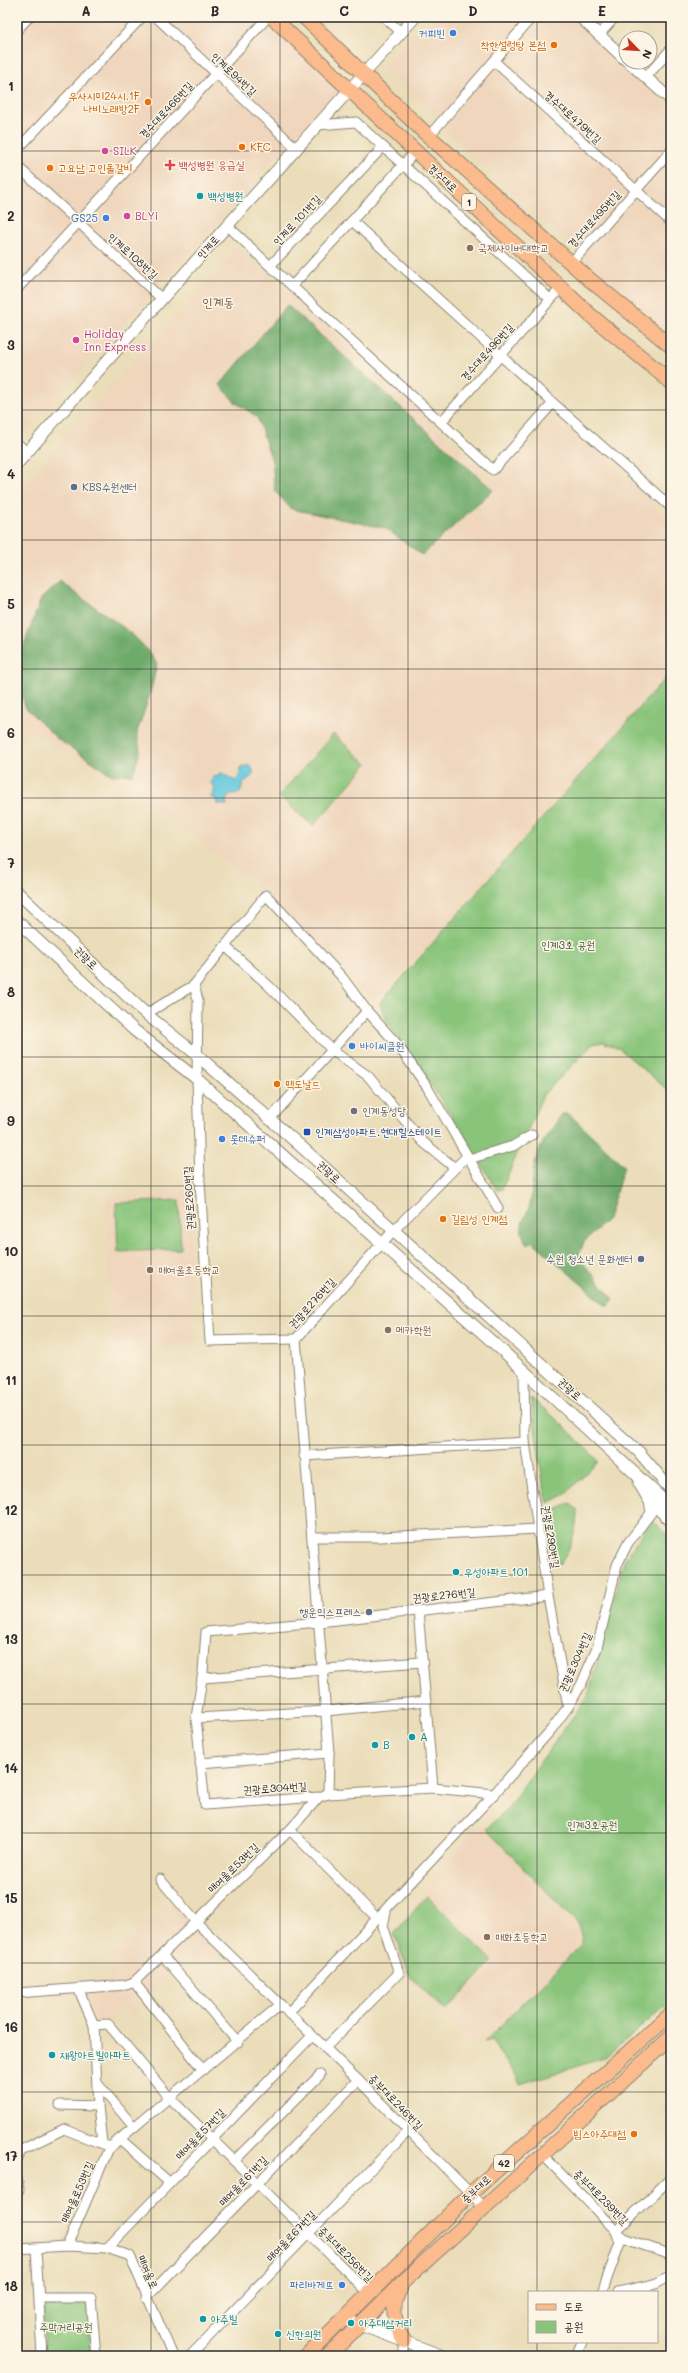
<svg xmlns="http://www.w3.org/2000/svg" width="688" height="2373" font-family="Mali,'Poor Story',sans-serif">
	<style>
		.built { fill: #efd6bc }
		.green { fill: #89c47a; stroke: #5a7852 }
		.forest { fill: #6eaa6a; stroke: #4c6a4a }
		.water { fill: #61c8de; stroke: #467a84 }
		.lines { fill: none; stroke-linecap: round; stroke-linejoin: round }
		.minor-casing { stroke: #8b8472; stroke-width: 11 }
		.tertiary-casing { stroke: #8b8472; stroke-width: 13 }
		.primary-casing { stroke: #8b8472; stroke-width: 16 }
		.minor { stroke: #fff; stroke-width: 9 }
		.tertiary { stroke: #fff; stroke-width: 11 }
		.primary { stroke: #fbbb8c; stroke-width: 14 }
		.grid { fill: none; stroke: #2b2b2b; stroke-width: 1; stroke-opacity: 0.55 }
		.shop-dot { fill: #3f7fe0; stroke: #fcf5e5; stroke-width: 1.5 }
		.food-dot { fill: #e8710a; stroke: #fcf5e5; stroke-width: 1.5 }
		.hotel-dot { fill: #d1479c; stroke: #fcf5e5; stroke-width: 1.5 }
		.health-dot { fill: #e0444e; stroke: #fcf5e5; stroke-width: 1.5 }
		.culture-dot { fill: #0f9aa8; stroke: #fcf5e5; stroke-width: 1.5 }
		.education-dot { fill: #8d6e63; stroke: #fcf5e5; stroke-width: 1.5 }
		.service-dot { fill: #5c6f8a; stroke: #fcf5e5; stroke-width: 1.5 }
		.worship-dot { fill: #6b7280; stroke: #fcf5e5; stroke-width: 1.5 }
		.transit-dot { fill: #1a4fb4; stroke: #fcf5e5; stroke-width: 1.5 }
		.labels { text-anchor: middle; stroke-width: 3; stroke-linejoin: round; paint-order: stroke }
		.shield { fill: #fcf5e5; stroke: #6a6863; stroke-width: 1 }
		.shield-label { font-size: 10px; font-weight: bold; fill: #2b2b2b }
		.shop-label { font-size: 11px; fill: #366cbe; stroke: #fcf5e5; text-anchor: end }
		.food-label { font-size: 11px; fill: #c56008; stroke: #fcf5e5; text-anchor: start }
		.street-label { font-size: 11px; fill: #2b2b2b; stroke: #fcf5e5 }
		.hotel-label { font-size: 11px; fill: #b23c85; stroke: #fcf5e5; text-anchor: start }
		.health-label { font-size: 11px; fill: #be3a42; stroke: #fcf5e5; text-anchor: start }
		.culture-label { font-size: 11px; fill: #0d838f; stroke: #fcf5e5; text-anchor: start }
		.education-label { font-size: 11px; fill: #785e54; stroke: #fcf5e5; text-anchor: start }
		.service-label { font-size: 11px; fill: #4e5e75; stroke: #fcf5e5; text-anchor: end }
		.park-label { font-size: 11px; fill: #475943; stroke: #fcf5e5 }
		.worship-label { font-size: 11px; fill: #5b616d; stroke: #fcf5e5; text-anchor: start }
		.transit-label { font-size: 11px; fill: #164399; stroke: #fcf5e5; text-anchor: start }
		.quarter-label { font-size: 13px; fill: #725a4a; stroke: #fcf5e5 }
		.neatline { fill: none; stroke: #2b2b2b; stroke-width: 1.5 }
		.grid-label { font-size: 13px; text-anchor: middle; font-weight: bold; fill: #2b2b2b }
	</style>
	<rect width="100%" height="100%" fill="#fcf5e5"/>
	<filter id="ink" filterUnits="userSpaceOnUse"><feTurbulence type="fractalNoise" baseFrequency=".025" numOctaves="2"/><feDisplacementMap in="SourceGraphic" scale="8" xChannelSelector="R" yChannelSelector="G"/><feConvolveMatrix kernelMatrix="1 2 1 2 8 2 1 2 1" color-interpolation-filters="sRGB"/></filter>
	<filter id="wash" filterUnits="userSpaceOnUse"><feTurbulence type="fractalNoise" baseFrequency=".012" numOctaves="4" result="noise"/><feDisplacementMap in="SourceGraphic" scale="16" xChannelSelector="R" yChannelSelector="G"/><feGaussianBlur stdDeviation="0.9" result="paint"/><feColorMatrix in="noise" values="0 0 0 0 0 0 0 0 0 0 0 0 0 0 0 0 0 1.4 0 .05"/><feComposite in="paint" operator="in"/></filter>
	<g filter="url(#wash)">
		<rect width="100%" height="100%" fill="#ebddb9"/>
		<g class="built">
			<polygon points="17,17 262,17 341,90 17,439"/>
			<polygon points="430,17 527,17 440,118 383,67"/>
			<polygon points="539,17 569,17 671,109 671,335 441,128"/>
			<polygon points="239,247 497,482 547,424 560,421 575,426 665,516 671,519 671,672 375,1005 264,890 143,800 17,722 17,491"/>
			<polygon points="189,1190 194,1346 110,1345 106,1195"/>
			<polygon points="479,1827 486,1829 578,1924 583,1943 484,2042 469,2040 408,1980 393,1943 393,1931 425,1893 434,1874"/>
			<polygon points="169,1901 195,1929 201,1930 220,1950 198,1968 189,1958 143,1999 146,2002 132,2015 124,2006 114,2016 114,2020 89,2023 75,1983 110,1981 109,1959"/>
		</g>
		<g class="green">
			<path d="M671,672V1093L620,1049L603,1042L593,1044L543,1095L502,1189L497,1190C471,1147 444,1104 417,1063C403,1042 386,1027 380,1003Z"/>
			<polygon points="333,734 367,764 313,826 279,796"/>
			<polygon points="179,1200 181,1249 118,1252 116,1203"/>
			<path d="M531,1399C540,1403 596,1455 598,1462L564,1495L548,1503L543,1483Z"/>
			<path d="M571,1503L577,1509C577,1530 572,1547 560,1564L555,1565L552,1547L551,1512Z"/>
			<path d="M651,1520L671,1537V2002L604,2058L520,2084C512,2066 499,2056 492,2040L484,2042L583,1943L578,1924L486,1829L506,1810L588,1696L624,1561Z"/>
			<polygon points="427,1896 493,1961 446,2011 411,1978 394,1934"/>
			<polygon points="87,2298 92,2356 44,2356 43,2300"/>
		</g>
		<g class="forest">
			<polygon points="287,305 493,490 422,555 385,528 291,509 275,491 272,461 257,417 235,402 220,385"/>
			<path d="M60,581C92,609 135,627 157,664L150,694L137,732L140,751L133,774L112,775L56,738L25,707L17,676V664L41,599Z"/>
			<path d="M562,1114H569L624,1166L608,1219L584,1242L578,1257L614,1299L608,1306L604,1304L532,1241L527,1245C514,1221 528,1220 531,1199C533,1183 532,1166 539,1151C544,1138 554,1126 562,1114Z"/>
		</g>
		<polygon class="water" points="249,765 253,770 253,775 244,782 240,793 231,794 226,800 227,805 217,804 216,799 211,797 215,789 211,783 213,777 222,773 235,781 238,779 241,768"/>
	</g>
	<g filter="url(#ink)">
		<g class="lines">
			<defs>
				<g id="minor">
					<polyline points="156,17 296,148"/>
					<polyline points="384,17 401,32"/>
					<polyline points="17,30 29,17"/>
					<polyline points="599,35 615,17"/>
					<polyline points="494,61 671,222"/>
					<polyline points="646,77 671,49"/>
					<polyline points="318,125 356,122 550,299"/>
					<polyline points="429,136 532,17"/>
					<polyline points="17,150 142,17"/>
					<polyline points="17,166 162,299"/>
					<polyline points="227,225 270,266 383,147"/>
					<polyline points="571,263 671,151"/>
					<polyline points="270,266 292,286 415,152"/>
					<polyline points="292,286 493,470 553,403 352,221"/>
					<polyline points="17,289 268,17"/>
					<polyline points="553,403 671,507"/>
					<polyline points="442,421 561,288"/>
					<polyline points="17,443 27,452"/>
					<polyline points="225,946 269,986 333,1051 368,1076 423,1142 455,1168"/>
					<polyline points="194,985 198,1000 197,1079 200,1181 210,1341 296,1339"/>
					<polyline points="146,1014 194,985 266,895 342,977 367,1011 397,1044 427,1087 498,1208"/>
					<polyline points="269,1120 367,1011"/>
					<polyline points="469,1159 513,1146 532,1135"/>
					<polyline points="524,1371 525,1442 548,1596 568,1707"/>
					<polyline points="304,1456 525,1442"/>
					<polyline points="312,1537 380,1537 538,1529"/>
					<polyline points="418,1610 433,1788"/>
					<polyline points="202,1678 422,1662"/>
					<polyline points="196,1718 326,1711 427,1701"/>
					<polyline points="200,1763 329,1753"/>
					<polyline points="328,1794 329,1753 296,1339 393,1231 467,1156"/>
					<polyline points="494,1794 433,1788 328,1794 319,1797 205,1805 196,1718 203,1672 206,1632 319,1622 548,1596"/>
					<polyline points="290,1830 376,1917"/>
					<polyline points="160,1879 196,1922 358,2080 485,2208"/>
					<polyline points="162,1955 238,2042"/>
					<polyline points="134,1982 203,2070"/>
					<polyline points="78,1988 94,2025 98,2106 102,2143"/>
					<polyline points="17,1993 126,1985 134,1982 290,1830 319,1797"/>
					<polyline points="288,2013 494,1794 551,1730 568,1707 581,1685 597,1648 617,1565 628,1543 651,1513 649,1500"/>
					<polyline points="94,2025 108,2024 170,2098 369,2293"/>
					<polyline points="325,2048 399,1973 383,1926 386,1911"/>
					<polyline points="97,2083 134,2127"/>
					<polyline points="60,2105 98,2106"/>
					<polyline points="120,2139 170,2183"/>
					<polyline points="542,2154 616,2231 626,2239 671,2255"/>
					<polyline points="17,2160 21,2150 64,2129 107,2146"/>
					<polyline points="234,2161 320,2075"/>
					<polyline points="17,2178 19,2190 17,2190"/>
					<polyline points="67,2246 109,2148 280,2005"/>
					<polyline points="36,2248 42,2356"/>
					<polyline points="107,2248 311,2037"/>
					<polyline points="17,2249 67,2246 107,2248 130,2256 173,2356"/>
					<polyline points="602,2292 620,2243 616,2231 671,2178"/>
					<polyline points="618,2292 655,2284 671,2275"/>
					<polyline points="39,2298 91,2298 96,2356"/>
					<polyline points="146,2298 358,2080"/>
					<polyline points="404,2341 404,2356"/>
					<polyline points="190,2356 408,2131"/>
					<polyline points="576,2356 582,2342"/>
				</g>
				<g id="tertiary">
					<polyline points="580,17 626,60"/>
					<polyline points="629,62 671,100"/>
					<path d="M17,464C147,313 282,165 415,17"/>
					<polyline points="17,892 146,1014 196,1054 305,1150 611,1427 639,1452 671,1490"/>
					<polyline points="17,921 134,1030 197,1079 506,1354 671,1507"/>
					<polyline points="639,1483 649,1500 671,1521"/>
					<polyline points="344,2319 443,2356"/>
				</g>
				<g id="primary">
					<polyline points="272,17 589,314 671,382"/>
					<polyline points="304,17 423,131 589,279 671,346"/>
					<path d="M400,2289C390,2306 394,2324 404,2341"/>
					<polyline points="306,2356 470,2194 671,2014"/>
					<polyline points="328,2356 405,2280 671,2037"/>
				</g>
			</defs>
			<use href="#minor" class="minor-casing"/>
			<use href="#tertiary" class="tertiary-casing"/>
			<use href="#primary" class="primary-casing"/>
			<use href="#minor" class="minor"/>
			<use href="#tertiary" class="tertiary"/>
			<use href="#primary" class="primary"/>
		</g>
	</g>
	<path class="grid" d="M151,17V2356M280,17V2356M408,17V2356M537,17V2292M17,151H671M17,281H671M17,410H671M17,540H671M17,669H671M17,798H671M17,928H671M17,1057H671M17,1186H671M17,1316H671M17,1445H671M17,1575H671M17,1704H671M17,1833H671M17,1963H671M17,2092H671M17,2222H671M537,2342V2356"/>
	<g class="shop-dot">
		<circle cx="453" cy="33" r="4"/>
		<circle cx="106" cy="218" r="4"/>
		<circle cx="352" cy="1046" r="4"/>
		<circle cx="222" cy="1139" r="4"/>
		<circle cx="342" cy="2285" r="4"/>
	</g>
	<g class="food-dot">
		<circle cx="554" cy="45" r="4"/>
		<circle cx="148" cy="102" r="4"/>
		<circle cx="242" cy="147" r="4"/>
		<circle cx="50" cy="168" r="4"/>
		<circle cx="277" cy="1084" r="4"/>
		<circle cx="443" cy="1219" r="4"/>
		<circle cx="634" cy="2134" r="4"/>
	</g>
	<g class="hotel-dot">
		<circle cx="105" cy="151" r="4"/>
		<circle cx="127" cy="216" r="4"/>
		<circle cx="76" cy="340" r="4"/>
	</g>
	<path class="health-dot" d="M168 159h4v4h4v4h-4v4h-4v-4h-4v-4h4z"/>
	<g class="culture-dot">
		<circle cx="200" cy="196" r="4"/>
		<circle cx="456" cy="1572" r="4"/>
		<circle cx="412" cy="1737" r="4"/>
		<circle cx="375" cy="1745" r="4"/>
		<circle cx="52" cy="2055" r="4"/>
		<circle cx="203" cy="2319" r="4"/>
		<circle cx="351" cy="2323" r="4"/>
		<circle cx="278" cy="2334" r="4"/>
	</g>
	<g class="education-dot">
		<circle cx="470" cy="248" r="4"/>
		<circle cx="150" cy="1270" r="4"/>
		<circle cx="388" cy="1330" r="4"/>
		<circle cx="487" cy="1937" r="4"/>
	</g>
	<g class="service-dot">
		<circle cx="74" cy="487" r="4"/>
		<circle cx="641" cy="1259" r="4"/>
		<circle cx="369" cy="1612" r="4"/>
	</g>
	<circle class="worship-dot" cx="354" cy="1111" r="4"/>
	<rect class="transit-dot" x="303" y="1128" width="8" height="8" rx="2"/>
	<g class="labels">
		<g class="shield">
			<rect x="462" y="194" width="14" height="16" rx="3"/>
			<rect x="494" y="2155" width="20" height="16" rx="3"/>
		</g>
		<g class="shield-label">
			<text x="469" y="206">1</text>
			<text x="504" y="2167">42</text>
		</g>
		<g class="shop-label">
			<text x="445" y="37">커피빈</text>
			<text x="98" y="222">GS25</text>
			<text x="360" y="1050" text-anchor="start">바이씨클원</text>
			<text x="230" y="1143" text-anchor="start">롯데슈퍼</text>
			<text x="334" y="2289">파리바게뜨</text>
		</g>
		<g class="food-label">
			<text x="546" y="49" text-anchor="end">착한설렁탕 본점</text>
			<text x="140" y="100" text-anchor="end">우사시미24시.1F<tspan x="140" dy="13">나비노래방2F</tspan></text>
			<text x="250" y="151">KFC</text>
			<text x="58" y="172">고요남 고인돌갈비</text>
			<text x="285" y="1088">맥도날드</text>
			<text x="451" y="1223">길림성 인계점</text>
			<text x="626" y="2138" text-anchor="end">빕스아주대점</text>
		</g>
		<g class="street-label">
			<text transform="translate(234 74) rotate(43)" y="4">인계로94번길</text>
			<text transform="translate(166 110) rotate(-47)" y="4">경수대로466번길</text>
			<text transform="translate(573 117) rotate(42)" y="4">경수대로479번길</text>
			<text transform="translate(443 178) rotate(43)" y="4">경수대로</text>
			<text transform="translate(594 219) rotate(-48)" y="4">경수대로495번길</text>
			<text transform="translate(297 220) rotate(-47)" y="4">인계로 101번길</text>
			<text transform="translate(208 247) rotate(-48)" y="4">인계로</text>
			<text transform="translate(133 256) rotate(42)" y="4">인계로108번길</text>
			<text transform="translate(487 352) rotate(-48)" y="4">경수대로496번길</text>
			<text transform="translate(86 958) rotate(44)" y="4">권광로</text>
			<text transform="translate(329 1172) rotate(42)" y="4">권광로</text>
			<text transform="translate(189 1198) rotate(-93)" y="4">권광로260번길</text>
			<text transform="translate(312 1303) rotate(-48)" y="4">권광로276번길</text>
			<text transform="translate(570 1389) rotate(42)" y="4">권광로</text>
			<text transform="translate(551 1537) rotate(81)" y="4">권광로290번길</text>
			<text transform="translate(444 1595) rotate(-6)" y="4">권광로276번길</text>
			<text transform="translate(575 1662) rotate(-66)" y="4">권광로304번길</text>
			<text transform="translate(275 1788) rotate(-4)" y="4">권광로304번길</text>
			<text transform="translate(233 1868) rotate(-44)" y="4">매여울로53번길</text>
			<text transform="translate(396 2102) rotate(46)" y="4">중부대로246번길</text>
			<text transform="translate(200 2134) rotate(-46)" y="4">매여울로57번길</text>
			<text transform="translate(243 2181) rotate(-46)" y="4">매여울로61번길</text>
			<text transform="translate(476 2189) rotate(-43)" y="4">중부대로</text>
			<text transform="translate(77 2192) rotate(-66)" y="4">매여울로53번길</text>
			<text transform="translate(601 2197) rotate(45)" y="4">중부대로239번길</text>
			<text transform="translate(291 2236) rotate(-46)" y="4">매여울로67번길</text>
			<text transform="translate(346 2254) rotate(45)" y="4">중부대로256번길</text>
			<text transform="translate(148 2272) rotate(67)" y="4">매여울로</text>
		</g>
		<g class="hotel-label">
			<text x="113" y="155">SILK</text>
			<text x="135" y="220">BLYi</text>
			<text x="84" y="338">Holiday<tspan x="84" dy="13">Inn Express</tspan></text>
		</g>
		<g class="health-label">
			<text x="179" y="169">백성병원 응급실</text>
		</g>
		<g class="culture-label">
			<text x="208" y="200">백성병원</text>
			<text x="464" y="1576">우성아파트 101</text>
			<text x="420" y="1741">A</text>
			<text x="383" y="1749">B</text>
			<text x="60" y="2059">재왕아트빌아파트</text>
			<text x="211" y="2323">아주빌</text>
			<text x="359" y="2327">아주대삼거리</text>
			<text x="286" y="2338">신한의원</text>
		</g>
		<g class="education-label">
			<text x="478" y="252">국제사이버대학교</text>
			<text x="158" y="1274">매여울초등학교</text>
			<text x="396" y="1334">메카학원</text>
			<text x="495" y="1941">매화초등학교</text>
		</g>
		<g class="service-label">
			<text x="82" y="491" text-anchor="start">KBS수원센터</text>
			<text x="633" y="1263">수원 청소년 문화센터</text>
			<text x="361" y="1616">행운익스프레스</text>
		</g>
		<g class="park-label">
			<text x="568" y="949">인계3호 공원</text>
			<text x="592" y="1829">인계3호공원</text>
			<text x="66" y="2331">주막거리공원</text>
		</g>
		<g class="worship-label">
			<text x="362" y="1115">인계동성당</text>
		</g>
		<g class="transit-label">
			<text x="315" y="1136">인계삼성아파트.현대힐스테이트</text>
		</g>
		<g class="quarter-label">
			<text x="218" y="307">인계동</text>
		</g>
	</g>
	<rect width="688" height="2373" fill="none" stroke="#fcf5e5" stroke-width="44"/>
	<rect x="528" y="2291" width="130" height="52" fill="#fcf5e5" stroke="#a8a49b"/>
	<rect x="536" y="2304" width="20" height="6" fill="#fbbb8c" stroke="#a8a49b"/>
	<text x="564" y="2311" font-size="12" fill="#2b2b2b">도로</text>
	<rect x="536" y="2321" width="20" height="12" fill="#89c47a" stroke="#a8a49b"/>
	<text x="564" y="2331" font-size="12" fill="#2b2b2b">공원</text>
	<g transform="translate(638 50) rotate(115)"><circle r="19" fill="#fcf5e5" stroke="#a8a49b"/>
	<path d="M0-3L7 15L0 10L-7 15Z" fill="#c8321e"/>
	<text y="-6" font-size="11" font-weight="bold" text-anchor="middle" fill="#2b2b2b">N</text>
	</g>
	<rect x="22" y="22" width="644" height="2329" class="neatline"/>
	<g class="grid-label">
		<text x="86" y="16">A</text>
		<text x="215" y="16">B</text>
		<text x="344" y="16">C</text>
		<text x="473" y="16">D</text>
		<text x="602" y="16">E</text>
		<text x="11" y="91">1</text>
		<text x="11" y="221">2</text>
		<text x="11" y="350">3</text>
		<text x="11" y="479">4</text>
		<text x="11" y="609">5</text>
		<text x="11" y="738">6</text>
		<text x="11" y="868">7</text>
		<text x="11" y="997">8</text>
		<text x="11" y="1126">9</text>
		<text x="11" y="1256">10</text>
		<text x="11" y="1385">11</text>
		<text x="11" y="1515">12</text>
		<text x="11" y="1644">13</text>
		<text x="11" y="1773">14</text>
		<text x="11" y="1903">15</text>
		<text x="11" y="2032">16</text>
		<text x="11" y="2161">17</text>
		<text x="11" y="2291">18</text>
	</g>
</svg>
